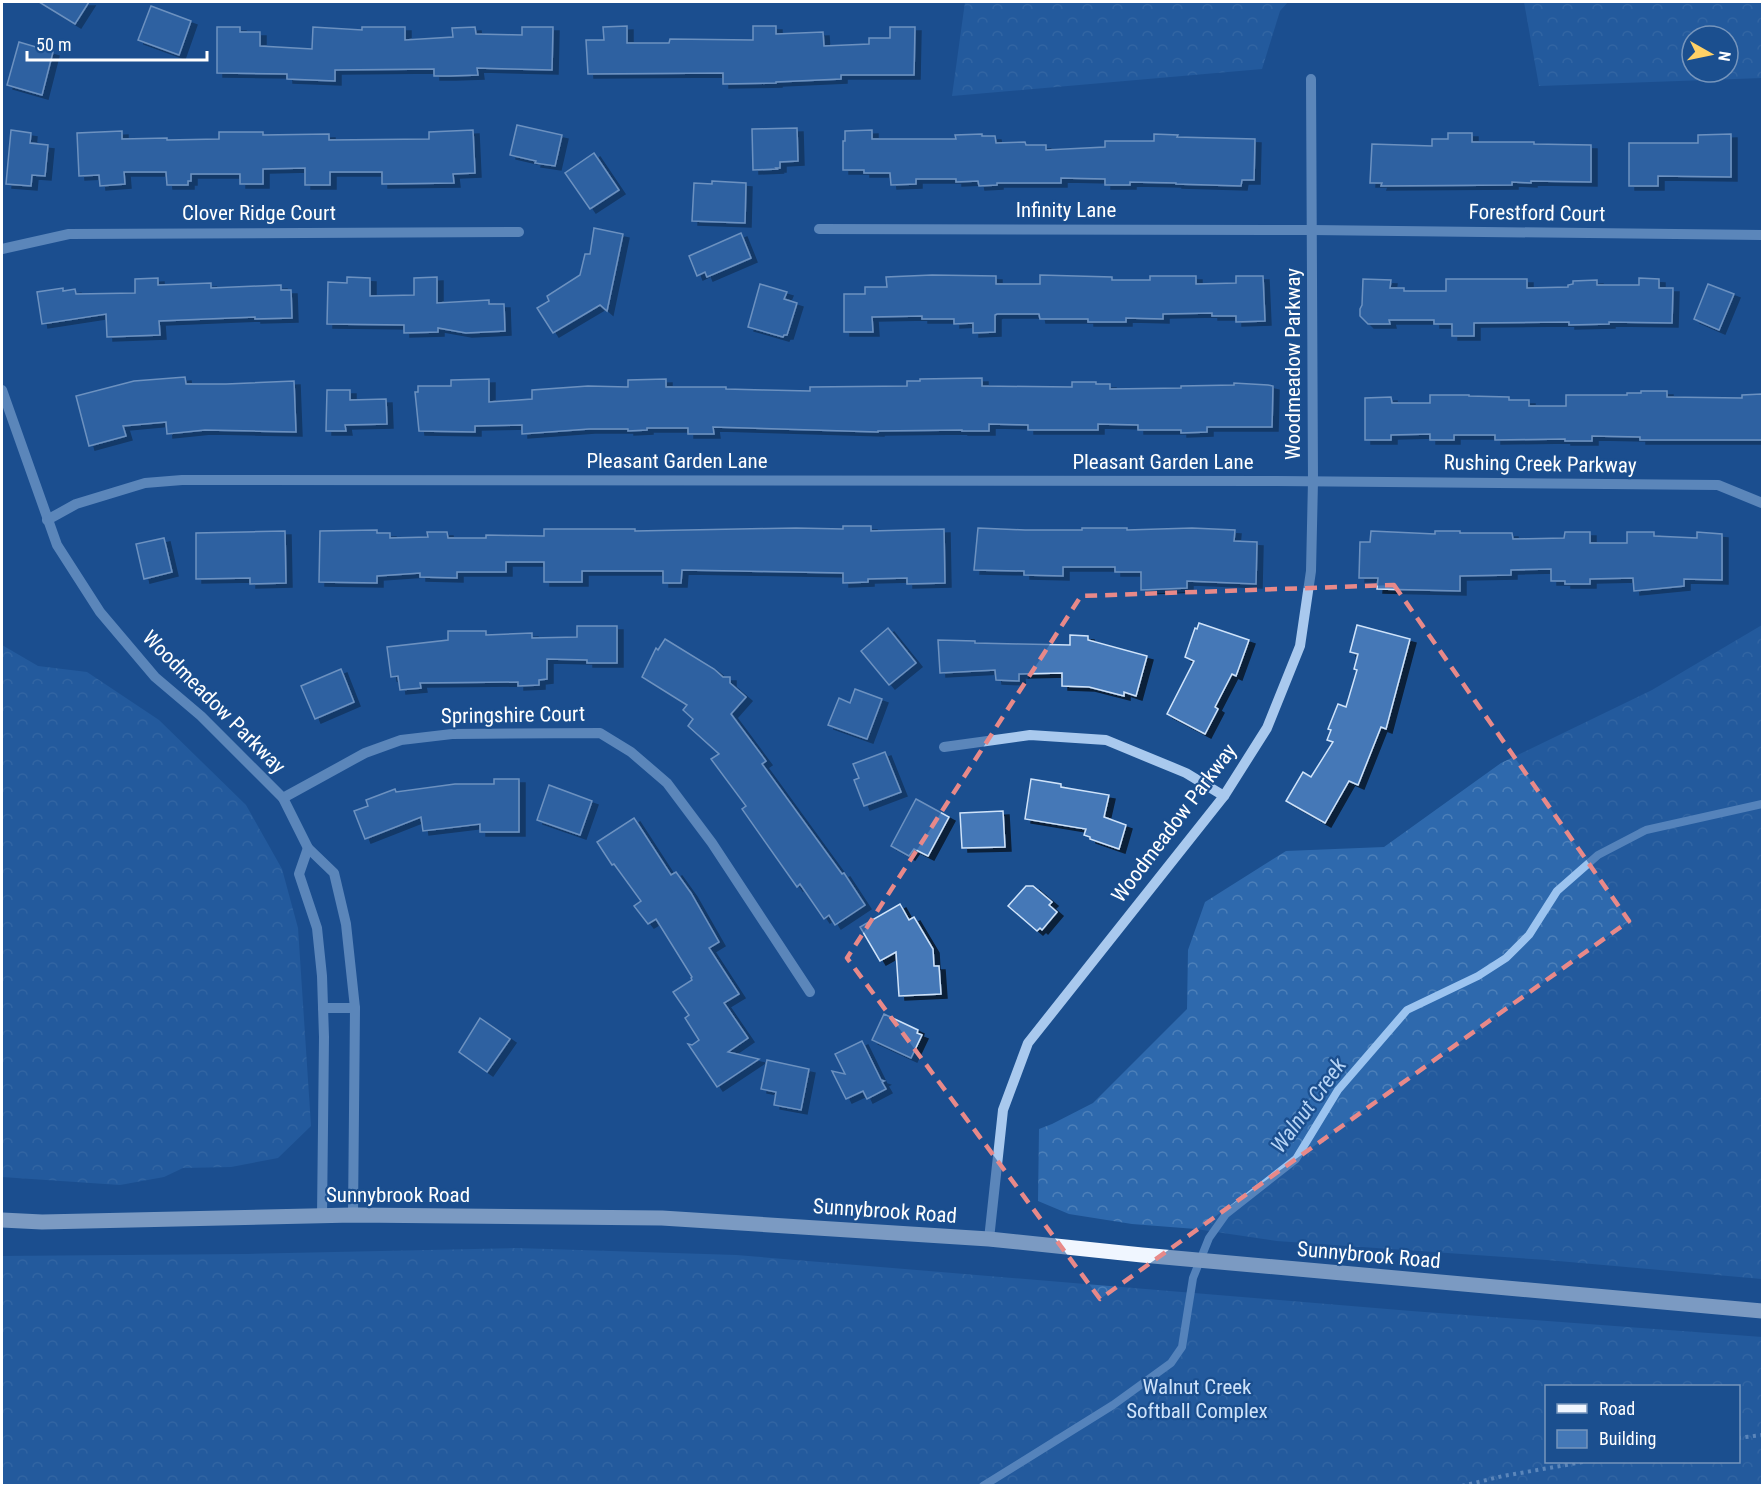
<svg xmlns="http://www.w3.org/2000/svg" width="1764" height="1487" font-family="'Roboto Condensed',sans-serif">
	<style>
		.forest { fill: url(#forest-crowns); fill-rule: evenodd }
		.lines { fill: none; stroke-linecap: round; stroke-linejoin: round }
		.stream { stroke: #9cc4f0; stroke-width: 8 }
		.building { fill: #4478b7; stroke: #cfe3fa; stroke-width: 1.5; filter: url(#shadow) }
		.path { stroke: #a9c9ee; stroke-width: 4; stroke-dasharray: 3 4.5; stroke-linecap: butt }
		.minor { stroke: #a9c9ee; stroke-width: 10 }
		.major { stroke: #f0f6ff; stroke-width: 15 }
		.marked { fill: none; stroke: #e88989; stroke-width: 4.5; stroke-dasharray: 12 8; stroke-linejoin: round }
		.labels { text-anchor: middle; stroke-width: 4.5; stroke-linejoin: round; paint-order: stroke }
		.street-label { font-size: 21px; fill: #fff; stroke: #1b4f8f }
		.park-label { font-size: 21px; fill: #cfe3fa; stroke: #1b4f8f }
		.water-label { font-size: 22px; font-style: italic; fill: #b5d3f5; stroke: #1b4f8f }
	</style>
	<defs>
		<pattern id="forest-crowns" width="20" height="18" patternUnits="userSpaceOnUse" patternTransform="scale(1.5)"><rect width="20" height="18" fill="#2e69ad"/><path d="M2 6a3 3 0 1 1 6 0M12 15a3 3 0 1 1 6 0" fill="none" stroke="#4d80b9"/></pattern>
		<filter id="shadow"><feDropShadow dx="6" dy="4" stdDeviation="0" flood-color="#0009"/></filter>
	</defs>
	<rect width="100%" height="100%" fill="#1b4f8f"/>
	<g class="forest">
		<polygon points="965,2 1288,2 1280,11 1262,69 952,96"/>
		<path d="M1524,2H1762V78L1539,86ZM1692,36H1728V72H1692Z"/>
		<polygon points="1762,625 1762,1279 1547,1260 1277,1241 1196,1229 1132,1224 1069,1214 1038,1201 1039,1129 1052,1124 1093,1103 1187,1009 1188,950 1205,902 1286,851 1384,847 1501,763 1652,690"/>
		<polygon points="2,645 38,666 87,672 159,720 246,805 282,869 298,928 311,1126 278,1158 231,1167 183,1168 164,1177 120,1185 2,1177"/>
		<path d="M516,1248L736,1255L1411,1311L1762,1337V1485H2V1256L248,1254ZM1546,1386H1738V1462H1546Z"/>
	</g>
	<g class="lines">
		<polyline class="stream" points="983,1486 1113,1405 1171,1363 1182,1347 1193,1278 1209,1238 1226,1214 1296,1159 1338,1090 1407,1010 1478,976 1506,958 1529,935 1557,891 1598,855 1646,830 1762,804"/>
	</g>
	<g class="building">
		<polygon points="39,2 89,2 75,24"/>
		<polygon points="151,6 191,21 179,55 138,40"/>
		<polygon points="627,26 627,43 669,43 670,39 753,40 753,26 776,26 776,34 823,32 824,46 869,44 869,38 890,38 890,27 915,27 914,75 841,75 841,79 776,82 776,83 723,84 723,73 588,74 586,40 604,40 603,27"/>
		<polygon points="217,27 240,27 240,32 260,32 260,46 312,49 313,27 362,30 362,27 405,27 405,40 453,37 452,28 475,27 476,34 522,35 522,27 553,27 552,70 477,68 478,75 450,76 434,76 434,69 335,70 335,81 287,79 287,74 217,73"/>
		<polygon points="19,42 53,52 42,95 7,85"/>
		<polygon points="517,125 562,135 555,166 535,163 536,161 510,155"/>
		<polygon points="797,128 798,161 780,162 780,168 776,168 777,169 753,170 752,129"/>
		<polygon points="11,130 31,133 30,143 48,145 45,176 32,175 31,186 6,184"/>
		<polygon points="473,130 475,173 453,174 454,183 382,184 382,172 330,172 330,185 305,185 305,168 263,169 263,184 240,184 240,174 191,174 191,181 188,181 188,185 167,185 166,172 124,172 125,184 100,186 99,175 79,176 77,133 122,131 122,139 167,138 167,140 219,139 219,132 263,132 263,135 329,134 329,140 429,139 429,132"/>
		<polygon points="872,130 872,139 956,139 955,135 982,134 982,136 995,136 996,143 1025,142 1026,145 1046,145 1046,150 1105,147 1105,141 1154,141 1154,134 1178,135 1177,137 1255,139 1254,180 1242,180 1241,186 1176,184 1176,183 1130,182 1130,185 1105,185 1105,179 1061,178 1061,183 997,183 997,185 979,186 978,181 956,182 956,179 916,179 916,184 891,185 890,173 864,173 864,170 843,170 843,141 845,141 845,131"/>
		<polygon points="1448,133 1472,133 1472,142 1534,142 1534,144 1591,145 1591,182 1531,181 1531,183 1512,182 1512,185 1381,186 1382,183 1370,183 1372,144 1432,146 1432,139 1448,139"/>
		<polygon points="1731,134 1731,177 1658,176 1658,186 1629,186 1629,143 1698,143 1698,135"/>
		<polygon points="594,153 619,190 590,209 565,173"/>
		<polygon points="712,181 746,183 745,223 692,221 694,183 712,184"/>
		<polygon points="594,228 623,234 607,311 600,305 553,333 537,308 549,301 547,296 580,275 585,254 590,254"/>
		<polygon points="741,233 751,258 707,277 705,272 697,276 689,256"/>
		<polygon points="932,275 996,276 996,284 1040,284 1040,275 1112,277 1112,280 1150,280 1150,276 1196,276 1196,284 1236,283 1236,276 1263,276 1265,321 1236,322 1236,316 1212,316 1212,313 1163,314 1163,319 1126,318 1126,322 1088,322 1088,319 1040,319 1039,314 997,314 995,315 995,332 973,333 973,323 954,324 954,319 922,319 922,316 872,317 873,332 844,332 844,294 865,294 865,287 887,287 886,277"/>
		<polygon points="347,277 370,278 370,296 414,295 414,278 437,277 437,303 489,300 489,304 504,304 505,331 466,333 438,328 438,332 404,333 404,325 327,324 328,282 347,283"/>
		<polygon points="158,278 158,285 211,283 211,288 281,285 281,290 291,290 292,318 255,319 255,317 159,321 160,335 107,337 106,314 42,324 37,292 63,288 63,291 75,289 76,294 135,293 135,279"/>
		<polygon points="1639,278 1659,279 1659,288 1673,288 1672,323 1609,322 1609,324 1569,325 1569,322 1474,323 1474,336 1452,336 1452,324 1434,324 1434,320 1389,320 1390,324 1368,324 1360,316 1360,309 1362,305 1363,279 1391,280 1390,288 1404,288 1404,291 1446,291 1446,279 1527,279 1527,288 1568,287 1568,285 1573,284 1573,281 1597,280 1597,285 1639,285"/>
		<polygon points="760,284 787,292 784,299 797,303 787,335 784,335 783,337 748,327"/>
		<polygon points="1708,284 1734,294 1719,330 1694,319"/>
		<polygon points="185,377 186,384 226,384 294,381 296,432 205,430 167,434 166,422 123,426 126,436 89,446 76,396 134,381"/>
		<polygon points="982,378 982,386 1072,387 1072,382 1096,382 1096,384 1110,384 1110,389 1181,388 1181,386 1234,385 1234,383 1268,385 1273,386 1272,427 1207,427 1207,432 1181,433 1181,430 1138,430 1138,425 1098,424 1098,430 1028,430 1028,425 989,424 989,431 962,431 962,430 878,431 878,432 713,427 714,434 688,434 688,428 647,428 647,430 628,431 628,429 589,429 522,434 522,425 475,426 475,432 419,431 415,392 418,392 418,386 451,386 451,380 489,379 489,402 532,399 532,390 588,386 628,387 628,380 666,379 666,387 726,387 726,389 810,391 810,387 907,386 907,381 920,381 920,379"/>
		<polygon points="327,390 350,390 350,400 386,399 387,424 345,425 346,431 326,431"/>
		<polygon points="1641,391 1667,391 1667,397 1742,398 1742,395 1762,394 1762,440 1640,440 1640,437 1592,436 1592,441 1565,441 1565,439 1495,440 1495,435 1454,435 1454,440 1430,440 1430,434 1391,435 1391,440 1365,440 1365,398 1391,397 1392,403 1430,403 1430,395 1469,395 1469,396 1509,397 1509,400 1529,400 1529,406 1566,406 1566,395 1627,395 1627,393 1641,393"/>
		<polygon points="843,526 871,526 871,531 944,529 945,583 907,584 907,578 868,579 868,582 843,583 843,573 682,570 681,583 663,583 663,571 582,571 582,582 544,582 544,562 506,562 506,572 457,572 457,578 420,577 420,573 377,576 377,583 319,582 320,531 377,530 377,533 390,533 390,538 428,537 427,532 447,532 448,538 486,538 486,535 544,536 544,529 635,529 635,531 796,528 843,529"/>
		<polygon points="978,528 1025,530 1082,530 1082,528 1127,528 1127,530 1192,528 1235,530 1234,541 1257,542 1256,584 1187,581 1187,588 1141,590 1141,572 1115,572 1115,567 1063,567 1063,576 1024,575 1024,571 974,570"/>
		<polygon points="285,531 286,583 250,584 250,578 196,579 196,533"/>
		<polygon points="1371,531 1435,534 1435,531 1460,531 1460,533 1512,533 1513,539 1564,538 1565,532 1590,532 1590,543 1627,543 1627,532 1654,532 1654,536 1697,538 1697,532 1722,534 1722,580 1684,579 1684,586 1634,591 1633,578 1590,579 1590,584 1565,584 1565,581 1551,581 1551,569 1511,570 1511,575 1460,576 1460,591 1377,589 1378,578 1359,578 1360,542 1370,542"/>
		<polygon points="164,538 172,572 144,579 136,544"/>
		<polygon points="1199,623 1249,640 1236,676 1232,674 1215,707 1218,709 1205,734 1167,714 1194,661 1185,657 1195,628 1197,629"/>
		<polygon points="1357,625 1410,639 1386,729 1381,727 1358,785 1349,781 1325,823 1286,801 1303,772 1311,777 1333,742 1327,740 1331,730 1328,729 1338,704 1346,707 1357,670 1354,669 1358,654 1350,652"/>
		<polygon points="577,626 617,626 617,663 587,663 587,660 547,659 547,679 539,680 539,685 518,686 518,682 420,683 421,688 400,690 398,676 391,677 387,647 448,640 448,631 486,631 486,635 532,633 532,638 577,637"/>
		<polygon points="888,628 916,663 889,685 861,651"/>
		<polygon points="1070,635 1088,636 1088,640 1147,656 1136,696 1124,692 1124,696 1089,687 1062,686 1062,673 1019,674 1019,681 996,680 995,670 940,673 938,640 975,641 975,643 1070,645"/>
		<polygon points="665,639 714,669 723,677 730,677 730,683 746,697 731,714 766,761 762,764 842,874 844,873 865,905 835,925 829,915 824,919 800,884 797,887 742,809 746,806 711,759 719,754 688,726 693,719 683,710 687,705 642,677 656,648 658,650"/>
		<polygon points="341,669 354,702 315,719 301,686"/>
		<polygon points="855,689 882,699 867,739 828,725 839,698 850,703"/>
		<polygon points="885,752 901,792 864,806 854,780 859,778 853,764"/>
		<polygon points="494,779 519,779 519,832 480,832 480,824 423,831 421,817 365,839 354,811 368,806 366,800 395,789 396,792 455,784 494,784"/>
		<polygon points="1031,779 1061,784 1061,787 1109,795 1104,817 1126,825 1119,849 1090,839 1090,837 1084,835 1086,829 1025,819"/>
		<polygon points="549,785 592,801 580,835 537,820"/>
		<polygon points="916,799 949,817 928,856 914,849 909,856 891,846"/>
		<polygon points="1003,811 1005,847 962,848 960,813"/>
		<polygon points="634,818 671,875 676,872 691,893 719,942 709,948 739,994 724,1003 748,1038 728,1052 759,1059 717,1087 688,1044 692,1045 699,1040 685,1018 689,1015 673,992 692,980 691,978 692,977 656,919 648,924 634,906 641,901 614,864 612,865 597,842"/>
		<polygon points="1026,886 1033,886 1052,902 1049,905 1057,912 1042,930 1040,928 1037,931 1008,906"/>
		<polygon points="900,904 909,920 914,917 933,949 934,966 939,966 941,994 899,996 896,952 880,961 860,927"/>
		<polygon points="884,1014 918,1030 917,1033 922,1035 911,1058 872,1040"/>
		<polygon points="480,1018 510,1039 487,1072 459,1052"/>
		<polygon points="862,1041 881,1080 884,1081 882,1082 886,1089 867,1099 863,1091 846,1099 832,1071 845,1074 835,1054"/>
		<polygon points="767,1060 809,1069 801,1110 774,1105 776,1092 761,1089"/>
	</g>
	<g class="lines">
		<g class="path">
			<polyline points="1738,1438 1762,1435"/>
			<polyline points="1462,1486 1503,1476 1583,1462"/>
		</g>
		<g class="minor">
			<polyline points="819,229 1312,230 1762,235"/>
			<polyline points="2,249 69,234 519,232"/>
			<polyline points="2,390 57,545 100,612 155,677 201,716 283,798 308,848 334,873 346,924 355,1008 353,1215"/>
			<polyline points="47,520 76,504 145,483 182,480 1277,481 1718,485 1762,503"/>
			<polyline points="944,747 1030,735 1106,740 1186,773 1224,796"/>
			<polyline points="283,798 365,753 401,740 452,734 600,733 631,752 667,783 712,843 810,992"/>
			<polyline points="308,848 299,874 317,928 322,976 324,1037 322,1216"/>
			<polyline points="323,1008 355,1008"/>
			<polyline points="989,1239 1003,1110 1028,1043 1224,796 1267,728 1300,646 1311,571 1313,481 1311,79"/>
		</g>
		<polyline class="major" points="2,1220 42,1222 353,1215 662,1218 989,1239 1142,1255 1762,1311"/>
	</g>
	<path d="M0 0H1764V1487H0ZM1394,585L1629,921L1100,1299L847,958L1081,596Z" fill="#1b4f8f" fill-opacity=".55" fill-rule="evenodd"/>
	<path class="marked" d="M1394,585L1629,921L1100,1299L847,958L1081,596Z"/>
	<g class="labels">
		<g class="street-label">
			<text x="1066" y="217">Infinity Lane</text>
			<text x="259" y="220">Clover Ridge Court</text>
			<text transform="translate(1537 213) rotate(1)" y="7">Forestford Court</text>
			<text transform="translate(1293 364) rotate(-90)" y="7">Woodmeadow Parkway</text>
			<text x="677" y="468">Pleasant Garden Lane</text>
			<text x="1163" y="469">Pleasant Garden Lane</text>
			<text transform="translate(1540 464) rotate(1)" y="7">Rushing Creek Parkway</text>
			<text transform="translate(214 702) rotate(45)" y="7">Woodmeadow Parkway</text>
			<text transform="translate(513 715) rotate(-1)" y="7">Springshire Court</text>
			<text transform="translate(1174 823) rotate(-53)" y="7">Woodmeadow Parkway</text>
			<text x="398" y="1202">Sunnybrook Road</text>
			<text transform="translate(885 1211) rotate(4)" y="7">Sunnybrook Road</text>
			<text transform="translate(1369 1255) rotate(5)" y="7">Sunnybrook Road</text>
		</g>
		<g class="park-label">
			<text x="1197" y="1394">Walnut Creek<tspan x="1197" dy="24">Softball Complex</tspan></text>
		</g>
		<g class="water-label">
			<text transform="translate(1308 1105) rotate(-54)" y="8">Walnut Creek</text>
		</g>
	</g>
	<rect width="1764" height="1487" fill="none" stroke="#ffffff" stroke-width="6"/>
	<rect x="1545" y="1385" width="195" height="78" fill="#1b4f8f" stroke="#7695bc" stroke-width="1.5"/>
	<rect x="1557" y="1404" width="30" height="9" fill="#f0f6ff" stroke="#7695bc" stroke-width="1.5"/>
	<text x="1599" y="1415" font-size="18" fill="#ffffff">Road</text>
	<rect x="1557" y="1430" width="30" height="18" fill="#4478b7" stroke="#7695bc" stroke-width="1.5"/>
	<text x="1599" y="1445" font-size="18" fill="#ffffff">Building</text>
	<g transform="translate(1710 54) rotate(99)"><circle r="28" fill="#1b4f8f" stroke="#7695bc" stroke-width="1.5"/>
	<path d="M0-4.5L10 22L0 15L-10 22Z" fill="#ffd166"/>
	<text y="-9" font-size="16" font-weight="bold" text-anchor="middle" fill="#ffffff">N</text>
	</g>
	<path d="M27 51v9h180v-9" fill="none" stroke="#ffffff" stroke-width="3"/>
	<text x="36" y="51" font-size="18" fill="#ffffff" stroke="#1b4f8f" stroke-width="4.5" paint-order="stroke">50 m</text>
</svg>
